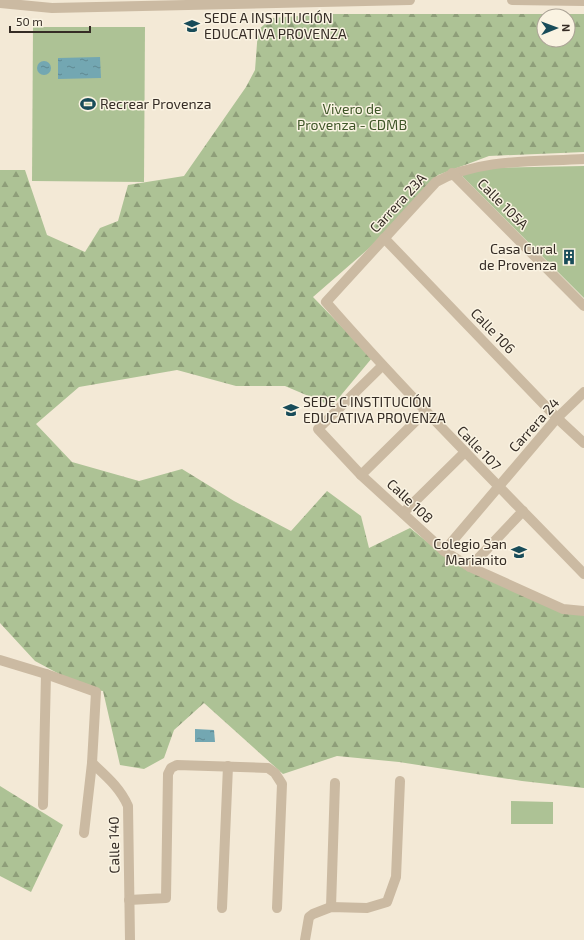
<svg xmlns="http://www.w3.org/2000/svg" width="584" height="940" font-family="'Exo 2',sans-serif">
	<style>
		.green { fill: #adc295 }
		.forest { fill: url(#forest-firs); fill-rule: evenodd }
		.water { fill: url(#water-ripples) }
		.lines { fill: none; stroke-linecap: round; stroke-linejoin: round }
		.minor { stroke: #cbbaa2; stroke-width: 10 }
		.labels { text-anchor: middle; stroke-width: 3; stroke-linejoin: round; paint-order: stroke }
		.poi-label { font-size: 14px; fill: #352c25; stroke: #faf3e2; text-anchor: start }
		.park-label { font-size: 14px; fill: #3e5527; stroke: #faf3e2 }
		.street-label { font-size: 14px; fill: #352c25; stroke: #faf3e2 }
	</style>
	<defs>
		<pattern id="forest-firs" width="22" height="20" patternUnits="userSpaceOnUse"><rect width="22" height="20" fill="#adc295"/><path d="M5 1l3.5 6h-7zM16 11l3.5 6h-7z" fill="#8e9e79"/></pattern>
		<pattern id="water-ripples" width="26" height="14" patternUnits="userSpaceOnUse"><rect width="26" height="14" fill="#73a7b2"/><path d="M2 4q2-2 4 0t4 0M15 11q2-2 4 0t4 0" fill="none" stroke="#5f8891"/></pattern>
	</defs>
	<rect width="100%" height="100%" fill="#f3e9d6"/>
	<g class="green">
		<polygon points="33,27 145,27 144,182 32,181"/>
		<polygon points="584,166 584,298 459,173 489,168"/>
		<polygon points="511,801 553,802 553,824 511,824"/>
	</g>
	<g class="forest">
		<path d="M325,14H584V152L489,156L438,175L375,243L313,297L372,358L332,406L285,386H236L177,370L79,387L36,424L72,462L139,481L182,469L234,501L291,531L327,491L361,516L369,548L410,528L441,553L584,614V788L522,781L399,762L337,756L283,774L204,703L174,730L164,758L144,769L120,765L103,691L87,689L35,661L0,623V170H25L47,235L85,252L100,228L118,221L128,185L184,176L246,87L255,70L258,30L272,18ZM544,16H568V40H544Z"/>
		<polygon points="0,786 63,825 31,892 0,876"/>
	</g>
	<g class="water">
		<polygon points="100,57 101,78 58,79 58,58"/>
		<circle cx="44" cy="68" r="7"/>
		<polygon points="195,729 214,730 215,742 195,742"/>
	</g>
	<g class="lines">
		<g class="minor">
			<polyline points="512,0 584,1"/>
			<polyline points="0,3 52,8 410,0"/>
			<path d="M584,159C535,162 480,158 436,182L326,302C408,396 497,484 584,574"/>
			<polyline points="452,173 584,306"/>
			<polyline points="384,238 557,418 584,443"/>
			<polyline points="382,366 318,429 361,475 444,551 470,567 563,609 584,611"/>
			<polyline points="361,475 425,412"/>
			<polyline points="403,513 465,452"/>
			<polyline points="444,551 557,418 584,392"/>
			<polyline points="470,567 523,511"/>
			<polyline points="0,660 46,674 96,692 92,763 84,833"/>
			<path d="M92,763C107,777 120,788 128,806L130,940"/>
			<polyline points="43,805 46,674"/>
			<polyline points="129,900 166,898 168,774 171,768 177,765 268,768 275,773 282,784 277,908"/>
			<polyline points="331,907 335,783"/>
			<polyline points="222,908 228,766"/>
			<polyline points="305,940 309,917 313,914 331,907 367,908 387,902 396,877 400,781"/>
		</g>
	</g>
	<defs>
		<symbol id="school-bare" viewBox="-9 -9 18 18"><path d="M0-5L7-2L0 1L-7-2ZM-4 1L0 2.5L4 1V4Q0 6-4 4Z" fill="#184c59" stroke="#faf3e2" stroke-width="2.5" paint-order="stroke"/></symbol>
		<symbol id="stadium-bare" viewBox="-9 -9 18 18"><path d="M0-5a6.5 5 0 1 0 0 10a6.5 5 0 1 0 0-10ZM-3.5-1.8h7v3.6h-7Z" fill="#184c59" stroke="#faf3e2" stroke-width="2.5" paint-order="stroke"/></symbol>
		<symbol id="building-bare" viewBox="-9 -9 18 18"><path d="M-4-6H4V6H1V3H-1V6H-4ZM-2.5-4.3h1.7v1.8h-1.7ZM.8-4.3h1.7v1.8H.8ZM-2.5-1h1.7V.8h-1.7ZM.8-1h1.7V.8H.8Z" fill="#184c59" stroke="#faf3e2" stroke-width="2.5" paint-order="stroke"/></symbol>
	</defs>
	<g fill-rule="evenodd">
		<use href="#school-bare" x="181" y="15" width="22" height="22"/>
		<use href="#stadium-bare" x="77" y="93" width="22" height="22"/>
		<use href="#building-bare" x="558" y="246" width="22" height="22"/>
		<use href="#school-bare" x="280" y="399" width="22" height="22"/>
		<use href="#school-bare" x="508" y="541" width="22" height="22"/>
	</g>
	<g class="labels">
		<g class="poi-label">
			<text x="204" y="23">SEDE A INSTITUCIÓN<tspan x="204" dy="16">EDUCATIVA PROVENZA</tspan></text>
			<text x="100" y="109">Recrear Provenza</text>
			<text x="557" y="254" text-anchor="end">Casa Cural<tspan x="557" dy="16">de Provenza</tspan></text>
			<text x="303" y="407">SEDE C INSTITUCIÓN<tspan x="303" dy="16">EDUCATIVA PROVENZA</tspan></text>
			<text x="507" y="549" text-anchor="end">Colegio San<tspan x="507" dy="16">Marianito</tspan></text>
		</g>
		<g class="park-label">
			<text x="352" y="114">Vivero de<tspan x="352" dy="16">Provenza - CDMB</tspan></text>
		</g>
		<g class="street-label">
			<text transform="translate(398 203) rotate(-47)" y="5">Carrera 23A</text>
			<text transform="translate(503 204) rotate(45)" y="5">Calle 105A</text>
			<text transform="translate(493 331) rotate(46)" y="5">Calle 106</text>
			<text transform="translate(534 425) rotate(-48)" y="5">Carrera 24</text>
			<text transform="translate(479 448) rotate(46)" y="5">Calle 107</text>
			<text transform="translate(410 501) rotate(43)" y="5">Calle 108</text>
			<text transform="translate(114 845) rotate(-91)" y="5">Calle 140</text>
		</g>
	</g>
	<g transform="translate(556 28) rotate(89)"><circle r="19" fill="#faf3e2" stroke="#aba396"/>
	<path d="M0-3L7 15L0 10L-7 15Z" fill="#184c59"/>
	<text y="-6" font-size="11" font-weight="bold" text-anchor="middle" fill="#352c25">N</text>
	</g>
	<path d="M10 26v6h80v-6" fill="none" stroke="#352c25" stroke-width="2"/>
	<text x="16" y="26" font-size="12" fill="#352c25" stroke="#faf3e2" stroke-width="3" paint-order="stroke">50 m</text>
</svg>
